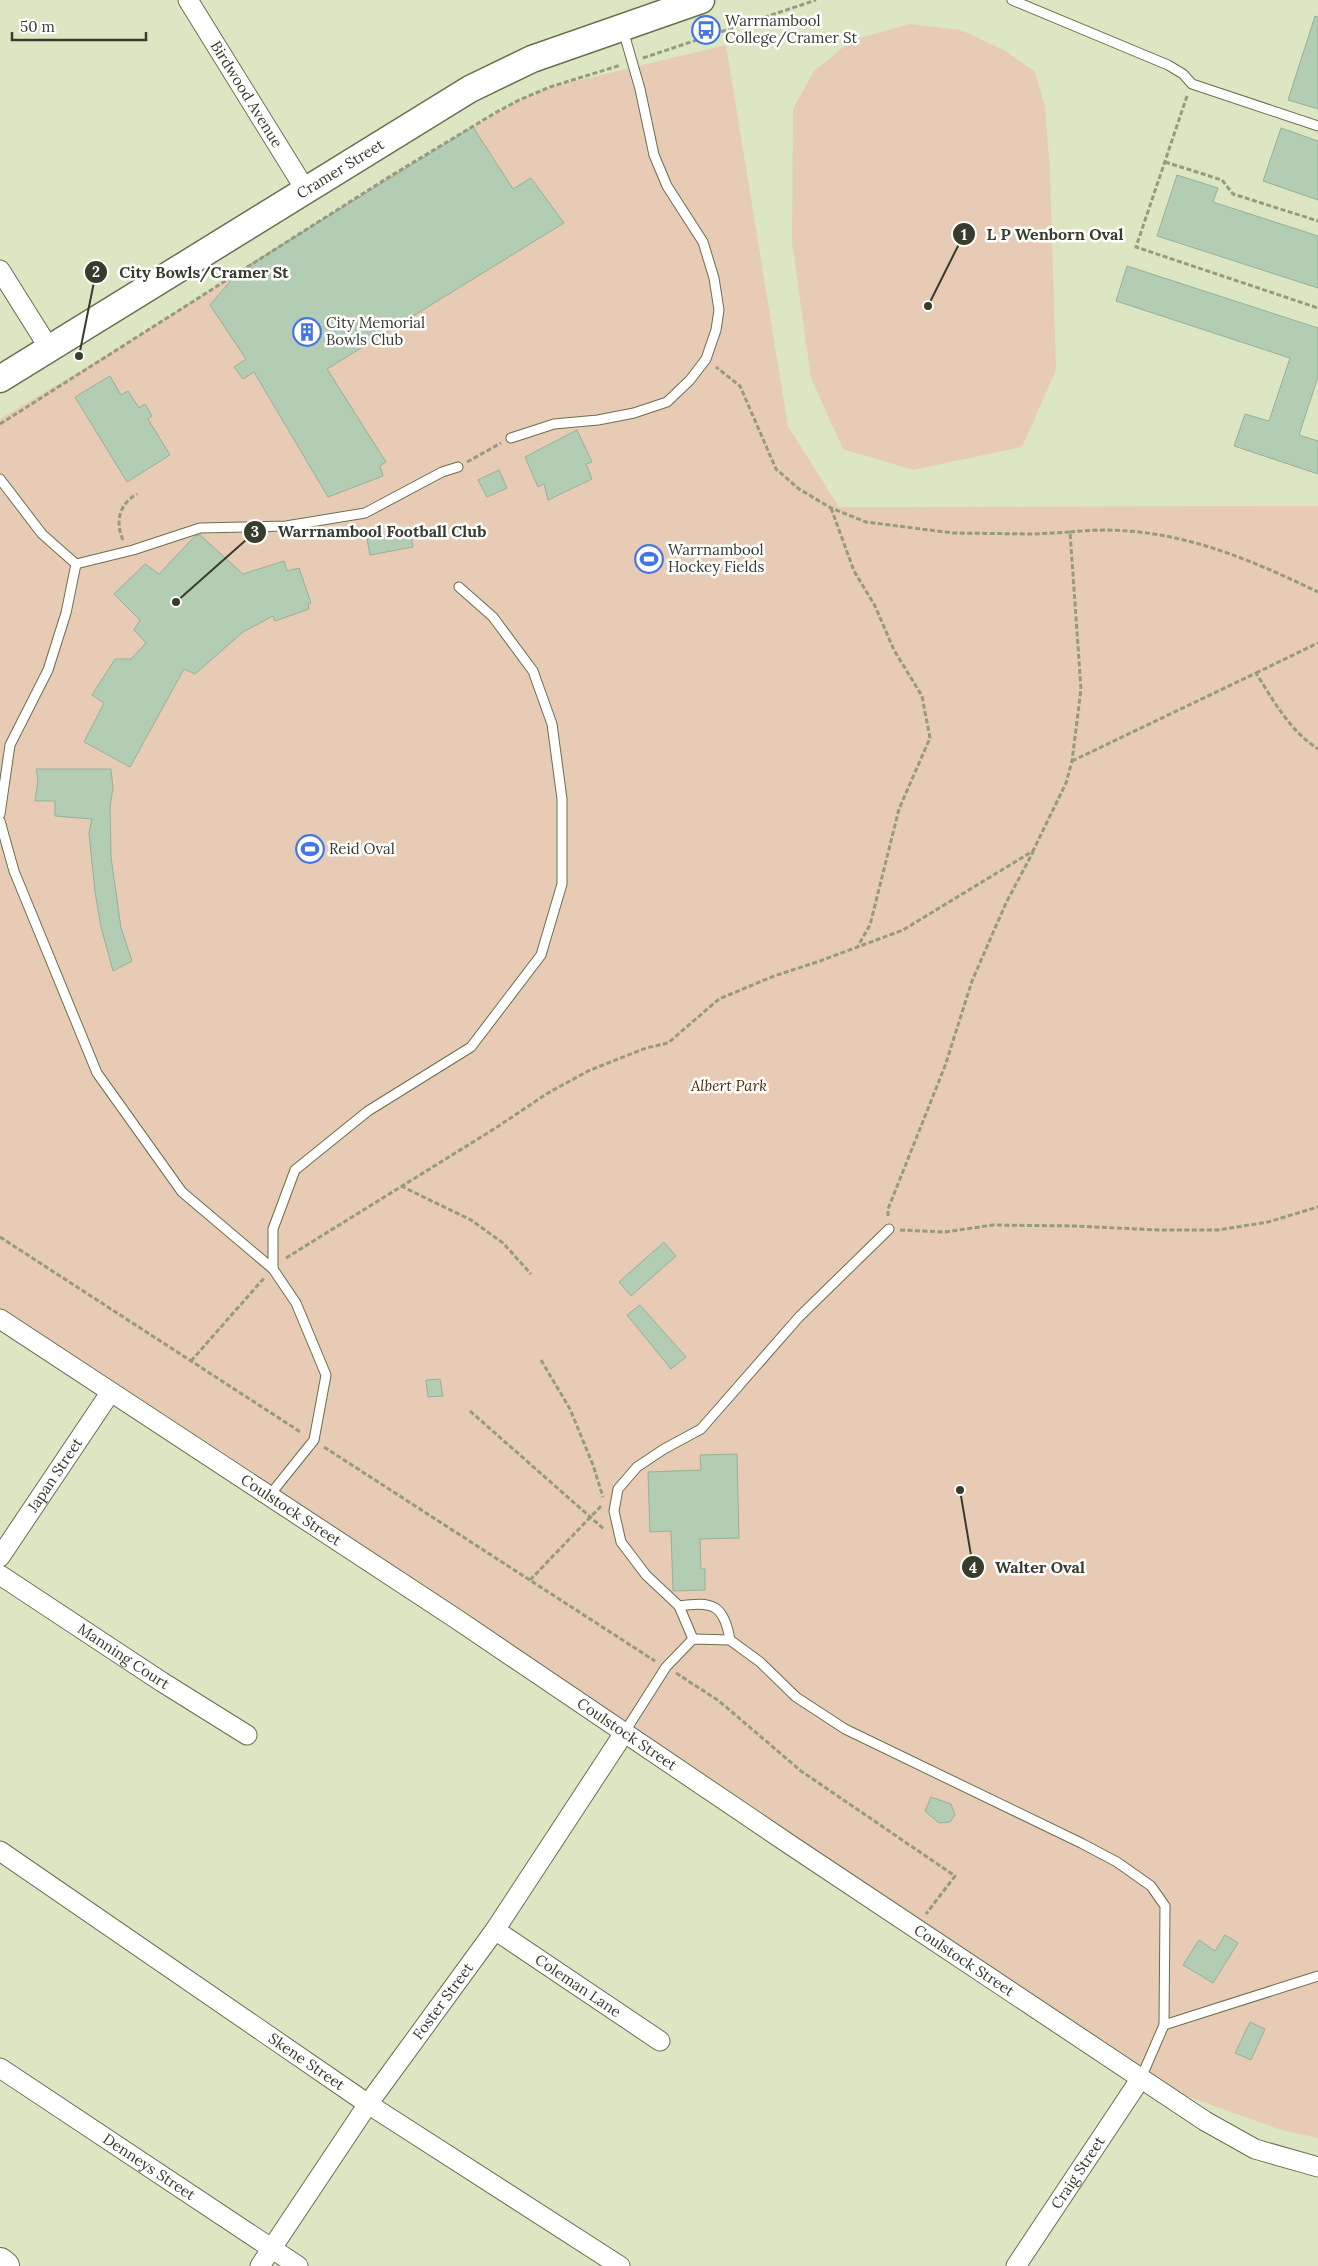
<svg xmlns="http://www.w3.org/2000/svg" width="1318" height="2266" font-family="Lora,serif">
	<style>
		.green { fill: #e8cbb4 }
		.building { fill: #b2cdb4; stroke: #95b197 }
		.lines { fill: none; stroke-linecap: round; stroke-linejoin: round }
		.lane-casing { stroke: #68704f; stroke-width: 11 }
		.street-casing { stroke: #68704f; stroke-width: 21 }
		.secondary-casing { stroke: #68704f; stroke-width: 29 }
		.highway-casing { stroke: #68704f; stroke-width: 30 }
		.path { stroke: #949b80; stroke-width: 3; stroke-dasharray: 5 2.5; stroke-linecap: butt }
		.lane { stroke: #fff; stroke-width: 9 }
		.street { stroke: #fff; stroke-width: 19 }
		.secondary { stroke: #fff; stroke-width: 26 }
		.highway { stroke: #fff; stroke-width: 28 }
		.labels { text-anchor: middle; stroke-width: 5; stroke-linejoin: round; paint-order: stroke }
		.poi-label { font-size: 15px; fill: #383c2d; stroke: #fff; text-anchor: start }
		.street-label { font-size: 15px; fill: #383c2d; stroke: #fff }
		.park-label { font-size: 15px; font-style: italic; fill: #512b03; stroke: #fff }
		.leader { fill: none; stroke: #383c2d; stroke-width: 2 }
		.callout-dot { fill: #383c2d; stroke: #fff; stroke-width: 2 }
		.mark-label { font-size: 15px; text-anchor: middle; font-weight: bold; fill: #fff }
		.callout-label { font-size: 16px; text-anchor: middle; font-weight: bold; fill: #383c2d; stroke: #fff; stroke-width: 5; stroke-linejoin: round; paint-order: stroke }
	</style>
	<rect width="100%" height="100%" fill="#dde6c2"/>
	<g class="green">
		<polygon points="910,24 961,30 1004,50 1035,72 1045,107 1050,172 1056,370 1022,447 913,470 843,449 811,378 792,242 793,109 814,71 852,40"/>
		<polygon points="726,45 788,426 839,507 1318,506 1318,2138 1281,2130 1178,2093 0,1308 0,419 128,342 389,177 519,100 551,87"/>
	</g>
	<g class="building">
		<polygon points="1315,16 1318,17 1318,109 1288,100"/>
		<polygon points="473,127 513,189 531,178 564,223 327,369 386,462 380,466 383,476 328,497 254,372 243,379 234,367 246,359 210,305 238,272"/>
		<polygon points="1281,128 1318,141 1318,200 1263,181"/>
		<polygon points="1177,175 1218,188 1213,202 1318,236 1318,288 1157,236"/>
		<polygon points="1127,266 1318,328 1318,377 1299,435 1318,441 1318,474 1234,446 1245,414 1269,421 1290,358 1116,301"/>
		<polygon points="110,376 121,395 128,391 139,408 145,404 152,416 148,419 170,455 127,482 75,397"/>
		<polygon points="577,430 592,462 586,464 592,479 548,500 544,484 538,487 525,457"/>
		<polygon points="499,470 507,488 487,497 478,480"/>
		<polygon points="410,530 413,547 370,555 367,539"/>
		<polygon points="200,535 243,574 284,561 287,571 299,568 311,603 308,604 309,609 275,621 273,616 243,632 195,674 184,669 130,767 84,742 104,703 92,695 115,659 131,659 146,643 134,630 140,620 114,594 145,564 159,574 195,536"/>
		<polygon points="36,769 111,769 113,788 110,807 111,857 121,928 132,961 113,971 101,927 95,892 89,833 92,819 55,816 55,801 35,801 38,779"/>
		<polygon points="664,1242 676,1256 631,1296 619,1282"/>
		<polygon points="640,1305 686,1357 671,1369 627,1315"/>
		<polygon points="440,1379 443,1396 428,1397 426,1380"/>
		<polygon points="737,1454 739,1538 700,1539 701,1569 705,1569 705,1590 673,1591 671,1531 650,1532 648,1472 701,1470 700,1455"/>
		<polygon points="931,1797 951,1804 955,1815 950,1822 939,1823 925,1811"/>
		<polygon points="1225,1935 1238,1943 1213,1983 1183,1965 1199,1940 1215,1951"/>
		<polygon points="1250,2022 1265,2029 1251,2060 1235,2053"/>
	</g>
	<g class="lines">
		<defs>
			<g id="lane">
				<polyline points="1012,0 1168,65 1183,74 1192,84 1318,126"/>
				<polyline points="511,438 554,424 598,420 634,413 667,402 690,380 706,359 716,330 719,310 714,278 703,242 667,186 654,155 640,89 623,30"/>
				<polyline points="0,479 42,534 76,564 66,613 48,670 10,745 0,814"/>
				<polyline points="76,564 133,550 200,528 286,526 365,513 442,472 458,467"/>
				<polyline points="0,821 14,871 97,1073 182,1192 273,1269 296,1303 326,1375 314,1440 269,1496"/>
				<polyline points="273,1269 273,1229 295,1170 368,1111 471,1047 541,955 562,884 562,799 552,724 533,671 493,617 459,587"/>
				<path d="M679,1606C712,1601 724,1604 730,1640"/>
				<polyline points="693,1639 679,1606 646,1575 621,1542 614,1511 618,1489 637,1467 664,1449 701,1429 799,1317 889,1229"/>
				<polyline points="624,1733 666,1667 693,1639 730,1640 760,1662 796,1697 845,1729 1081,1843 1117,1862 1151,1886 1165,1906 1164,2025 1141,2078"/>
				<polyline points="1164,2025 1318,1976"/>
			</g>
			<g id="street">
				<path id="s1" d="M188,0L305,189"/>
				<polyline points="0,270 49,348"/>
				<path id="s2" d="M0,1319L455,1618L792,1846L1205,2121L1255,2149L1318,2167"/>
				<path id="s3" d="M0,1557L110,1393"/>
				<path id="s4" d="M0,1575L162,1682L247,1735"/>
				<path id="s5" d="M0,1851L368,2104L620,2266"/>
				<path id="s6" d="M495,1930L660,2041"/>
				<path id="s7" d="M0,2068L298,2266"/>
				<path id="s8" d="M260,2266L368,2104L495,1930L624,1733"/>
				<path id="s9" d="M1016,2266L1141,2078"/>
			</g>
			<g id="secondary">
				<path id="s10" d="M0,379L470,89L532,59L701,0"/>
			</g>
			<polyline id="highway" points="0,2262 5,2266"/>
		</defs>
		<use href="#lane" class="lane-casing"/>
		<use href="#street" class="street-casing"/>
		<use href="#secondary" class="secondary-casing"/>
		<use href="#highway" class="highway-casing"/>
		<g class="path">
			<polyline points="643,58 816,0"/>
			<polyline points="1187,96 1136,247 1318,308"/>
			<polyline points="1165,162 1222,180 1233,194 1318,221"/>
			<polyline points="0,424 389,177 495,113 519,100 550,87 621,65"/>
			<polyline points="467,462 501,443"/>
			<polyline points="831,508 854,571 875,606 894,650 922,696 930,738 899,809 870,925 858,946"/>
			<path d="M1070,532C1161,522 1237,553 1318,592"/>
			<path d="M123,540C115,522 119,504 137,494"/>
			<polyline points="1256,673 1318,643"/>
			<path d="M1072,761L1256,673C1273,700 1290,731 1318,749"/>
			<polyline points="401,1186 471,1220 503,1243 531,1274"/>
			<polyline points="888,1216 888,1209 945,1066 972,981 1006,903 1033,852"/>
			<polyline points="900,1230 945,1232 993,1225 1075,1226 1159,1230 1218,1230 1268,1222 1318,1207"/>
			<polyline points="0,1237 302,1433"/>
			<polyline points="286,1258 494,1129 548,1093 588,1071 646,1048 668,1043 719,999 774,976 820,961 903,930 1033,851 1066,783 1072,761 1081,689 1070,532 1034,534 953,533 866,522 831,508 799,489 776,469 740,386 716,367"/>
			<polyline points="541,1360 570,1409 593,1465 603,1497"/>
			<polyline points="191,1361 265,1277"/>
			<polyline points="470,1411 605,1530"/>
			<polyline points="324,1447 655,1661"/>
			<polyline points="530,1580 602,1505"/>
			<polyline points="676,1673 719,1701 801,1771 955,1876 926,1914"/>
		</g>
		<use href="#lane" class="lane"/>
		<use href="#street" class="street"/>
		<use href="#secondary" class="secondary"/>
		<use href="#highway" class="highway"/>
	</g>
	<defs>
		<symbol id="bus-ring" viewBox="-11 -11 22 22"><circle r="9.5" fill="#fff" stroke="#4375e6" stroke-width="1.5"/><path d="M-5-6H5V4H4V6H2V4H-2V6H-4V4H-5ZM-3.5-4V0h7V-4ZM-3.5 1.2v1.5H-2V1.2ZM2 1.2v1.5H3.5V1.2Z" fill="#4375e6"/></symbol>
		<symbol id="building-ring" viewBox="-11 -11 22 22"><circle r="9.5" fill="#fff" stroke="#4375e6" stroke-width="1.5"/><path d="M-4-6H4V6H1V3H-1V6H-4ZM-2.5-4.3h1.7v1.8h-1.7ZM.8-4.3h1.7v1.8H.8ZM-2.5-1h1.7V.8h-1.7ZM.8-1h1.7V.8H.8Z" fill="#4375e6"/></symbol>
		<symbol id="stadium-ring" viewBox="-11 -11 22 22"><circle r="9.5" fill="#fff" stroke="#4375e6" stroke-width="1.5"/><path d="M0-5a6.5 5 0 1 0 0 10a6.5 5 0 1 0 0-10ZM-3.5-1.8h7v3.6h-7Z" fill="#4375e6"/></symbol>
	</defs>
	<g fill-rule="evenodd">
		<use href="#bus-ring" x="690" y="14" width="32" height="32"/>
		<use href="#building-ring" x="291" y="316" width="32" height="32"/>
		<use href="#stadium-ring" x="633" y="543" width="32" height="32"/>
		<use href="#stadium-ring" x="294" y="833" width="32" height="32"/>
	</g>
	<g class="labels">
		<g class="poi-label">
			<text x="725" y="26">Warrnambool<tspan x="725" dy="17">College/Cramer St</tspan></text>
			<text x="326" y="328">City Memorial<tspan x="326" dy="17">Bowls Club</tspan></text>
			<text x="668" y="555">Warrnambool<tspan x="668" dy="17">Hockey Fields</tspan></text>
			<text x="329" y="854">Reid Oval</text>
		</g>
		<g class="street-label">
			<text dy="5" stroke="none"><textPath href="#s1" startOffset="111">Birdwood Avenue</textPath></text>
			<text dy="5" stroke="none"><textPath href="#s10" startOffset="400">Cramer Street</textPath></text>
			<text dy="5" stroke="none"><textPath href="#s3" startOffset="99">Japan Street</textPath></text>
			<text dy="5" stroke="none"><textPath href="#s2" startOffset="348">Coulstock Street</textPath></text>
			<text dy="5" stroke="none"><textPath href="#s4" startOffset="148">Manning Court</textPath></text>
			<text dy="5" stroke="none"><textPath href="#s2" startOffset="752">Coulstock Street</textPath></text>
			<text dy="5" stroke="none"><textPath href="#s2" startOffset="1158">Coulstock Street</textPath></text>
			<text dy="5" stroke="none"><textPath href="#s6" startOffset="100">Coleman Lane</textPath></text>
			<text dy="5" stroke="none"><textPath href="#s8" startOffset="322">Foster Street</textPath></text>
			<text dy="5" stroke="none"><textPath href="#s5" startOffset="372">Skene Street</textPath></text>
			<text dy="5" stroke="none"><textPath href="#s7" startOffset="179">Denneys Street</textPath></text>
			<text dy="5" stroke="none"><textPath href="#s9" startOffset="112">Craig Street</textPath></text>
		</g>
		<g class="park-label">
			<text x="729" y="1091">Albert Park</text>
		</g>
	</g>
	<path class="leader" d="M928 306L964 234M79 356L96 272M176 602L255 532M960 1490L973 1567"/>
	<g class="callout-dot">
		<circle cx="928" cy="306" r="5"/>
		<circle cx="79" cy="356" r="5"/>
		<circle cx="176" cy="602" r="5"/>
		<circle cx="960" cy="1490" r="5"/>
		<circle cx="964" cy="234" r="12"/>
		<circle cx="96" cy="272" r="12"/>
		<circle cx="255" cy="532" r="12"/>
		<circle cx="973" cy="1567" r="12"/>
	</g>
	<g class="mark-label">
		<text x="964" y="240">1</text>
		<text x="96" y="277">2</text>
		<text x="255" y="537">3</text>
		<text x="973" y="1573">4</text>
	</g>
	<g class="callout-label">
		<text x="1055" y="240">L P Wenborn Oval</text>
		<text x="204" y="278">City Bowls/Cramer St</text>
		<text x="382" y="537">Warrnambool Football Club</text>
		<text x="1040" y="1573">Walter Oval</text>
	</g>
	<path d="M12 32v8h134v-8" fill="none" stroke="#383c2d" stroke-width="2.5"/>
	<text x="20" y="32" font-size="15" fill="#383c2d" stroke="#ffffff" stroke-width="4" paint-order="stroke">50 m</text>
</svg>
